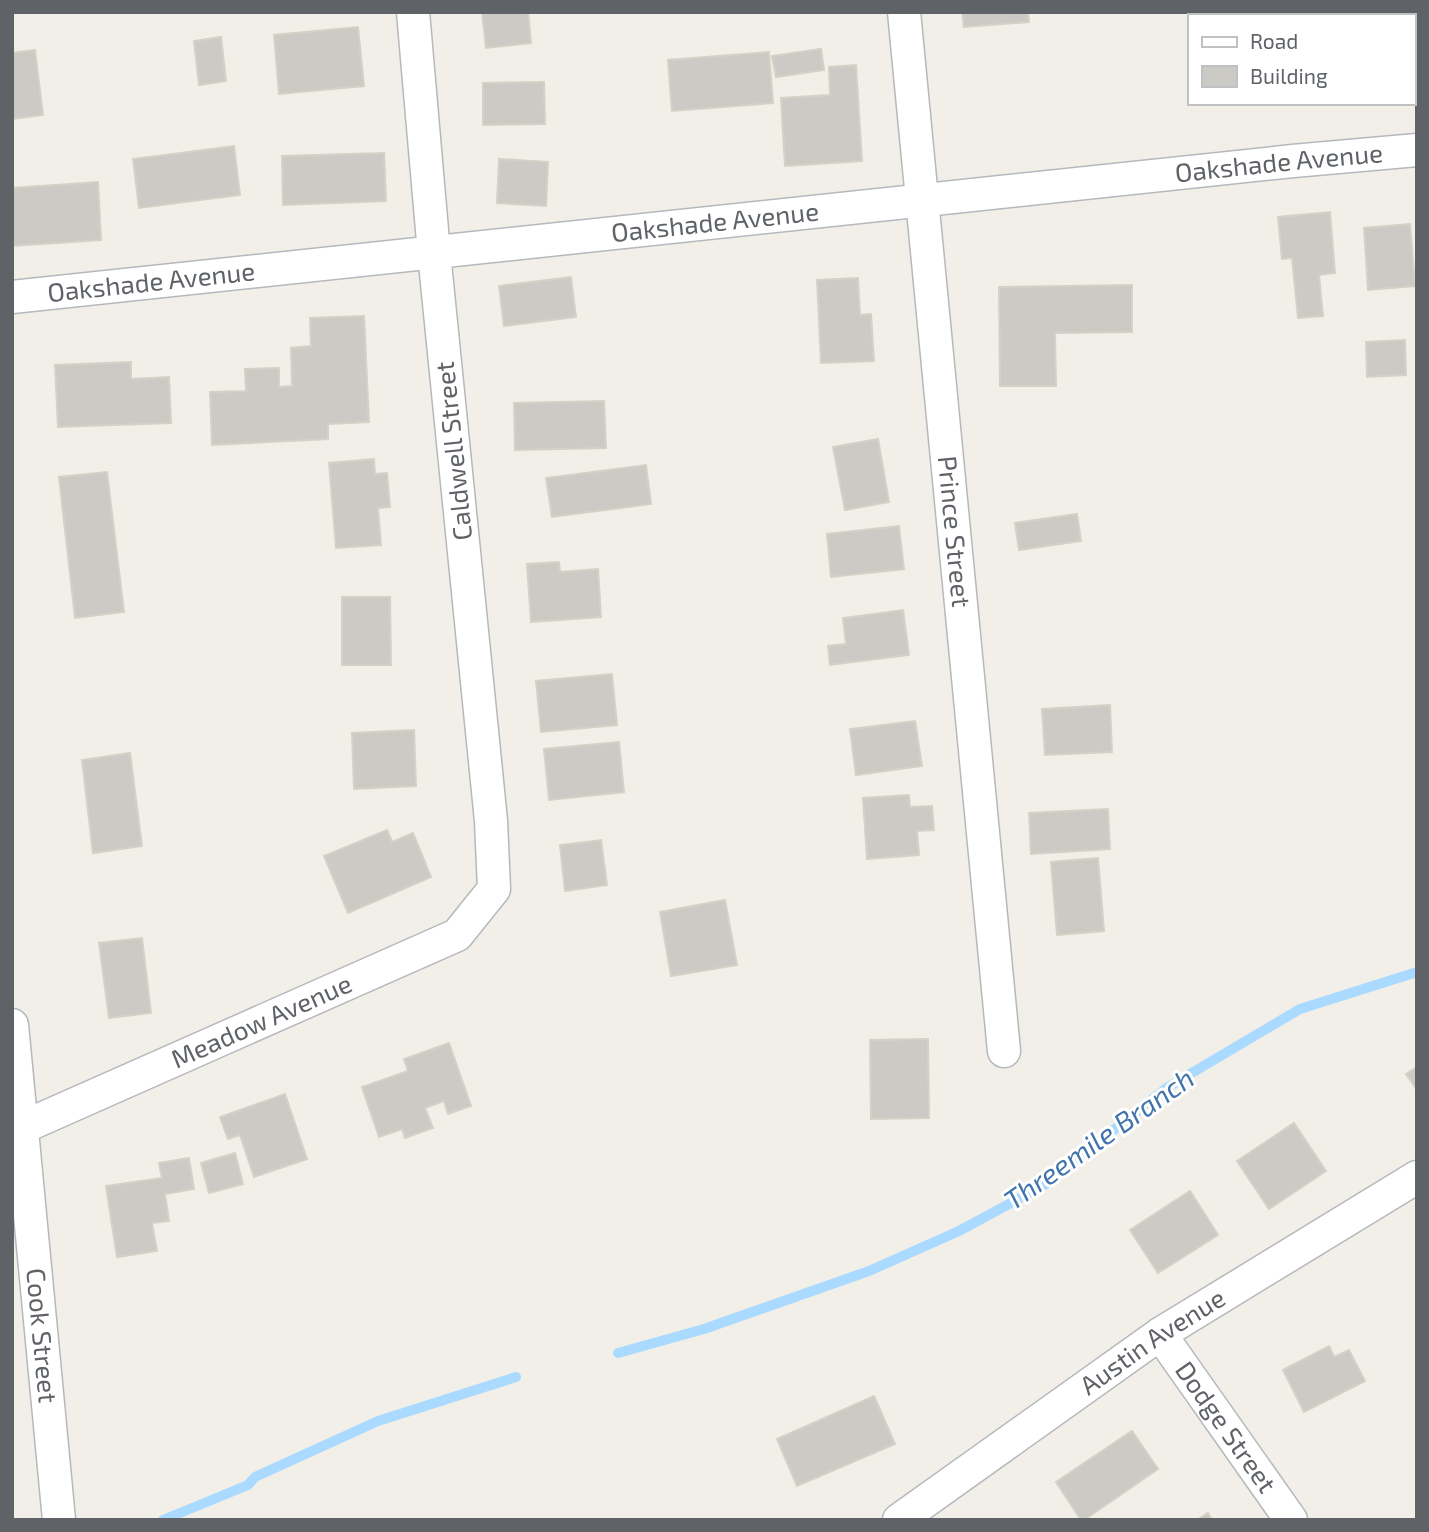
<svg xmlns="http://www.w3.org/2000/svg" width="1429" height="1532" font-family="'Exo 2',sans-serif">
	<style>
		.lines { fill: none; stroke-linecap: round; stroke-linejoin: round }
		.stream { stroke: #aadaff; stroke-width: 10 }
		.building { fill: #cccac5; stroke: #d6d1c6; stroke-width: 2 }
		.minor-casing { stroke: #b5b8bc; stroke-width: 35 }
		.minor { stroke: #fff; stroke-width: 32 }
		.labels { text-anchor: middle; stroke-width: 6; stroke-linejoin: round; paint-order: stroke }
		.street-label { font-size: 26px; fill: #5f6368; stroke: #fff }
		.water-label { font-size: 28px; font-style: italic; fill: #4174aa; stroke: #fff }
	</style>
	<rect width="100%" height="100%" fill="#f1efe8"/>
	<g class="lines">
		<g class="stream">
			<polyline points="618,1353 704,1329 869,1271 959,1231 1044,1185 1168,1087 1300,1009 1417,972"/>
			<polyline points="163,1520 248,1485 255,1477 378,1421 516,1377"/>
		</g>
	</g>
	<g class="building">
		<polygon points="482,12 528,12 531,43 486,48"/>
		<polygon points="962,12 1028,12 1029,22 964,27"/>
		<polygon points="1199,12 1240,12 1241,16 1199,16"/>
		<polygon points="1280,12 1313,12 1314,16 1280,16"/>
		<rect x="1340" y="12" width="38" height="4"/>
		<polygon points="358,27 364,86 279,94 274,35"/>
		<polygon points="221,37 226,81 199,85 194,41"/>
		<polygon points="821,49 824,70 776,77 772,56"/>
		<polygon points="35,50 43,115 12,119 12,53"/>
		<polygon points="769,52 773,103 672,111 668,60"/>
		<polygon points="856,65 862,161 785,166 781,98 830,95 829,67"/>
		<polygon points="544,82 545,124 483,125 483,83"/>
		<polygon points="234,146 240,195 139,208 133,159"/>
		<polygon points="384,153 386,201 283,205 282,156"/>
		<polygon points="499,159 548,162 546,206 497,203"/>
		<polygon points="98,182 101,240 12,246 12,188"/>
		<polygon points="1330,212 1335,273 1319,275 1323,316 1298,318 1292,258 1282,259 1278,217"/>
		<polygon points="1410,224 1415,286 1368,290 1364,228"/>
		<polygon points="571,277 576,317 504,326 499,286"/>
		<polygon points="858,278 860,315 871,314 874,361 821,363 817,280"/>
		<polygon points="1132,285 1132,332 1055,333 1056,386 1000,386 999,287"/>
		<polygon points="364,316 369,422 328,424 328,439 212,445 210,392 246,391 245,369 279,368 279,387 292,386 291,348 311,346 310,318"/>
		<polygon points="1405,340 1406,375 1367,377 1366,342"/>
		<polygon points="131,362 131,379 169,377 171,423 58,427 55,365"/>
		<polygon points="604,401 606,448 515,450 514,403"/>
		<polygon points="878,439 889,502 845,510 833,447"/>
		<polygon points="374,459 375,474 387,473 390,507 378,508 381,545 336,548 329,463"/>
		<polygon points="646,465 651,504 552,517 546,478"/>
		<polygon points="107,472 124,612 75,618 59,477"/>
		<polygon points="1077,514 1081,541 1019,550 1015,523"/>
		<polygon points="899,526 904,569 831,577 827,534"/>
		<polygon points="559,562 560,572 598,569 601,617 531,622 527,564"/>
		<polygon points="342,597 390,597 391,665 342,665"/>
		<polygon points="903,610 909,655 830,665 828,646 846,644 843,618"/>
		<polygon points="612,674 617,725 541,732 536,681"/>
		<polygon points="1110,705 1112,752 1045,755 1042,709"/>
		<polygon points="915,721 922,766 856,775 850,729"/>
		<polygon points="414,730 416,786 354,789 352,733"/>
		<polygon points="619,742 624,792 549,800 544,749"/>
		<polygon points="130,753 142,846 93,853 82,760"/>
		<polygon points="909,795 910,807 932,806 934,830 917,831 919,855 867,859 863,798"/>
		<polygon points="1108,809 1110,849 1031,854 1029,813"/>
		<polygon points="387,830 392,842 413,833 431,877 348,913 324,856"/>
		<polygon points="601,840 607,885 565,891 560,845"/>
		<polygon points="1098,858 1104,931 1057,935 1051,862"/>
		<polygon points="725,900 737,965 671,976 660,912"/>
		<polygon points="142,938 151,1013 109,1018 99,943"/>
		<polygon points="928,1039 929,1118 871,1119 870,1040"/>
		<polygon points="449,1043 471,1106 448,1114 444,1101 425,1108 433,1128 405,1138 402,1129 379,1137 362,1087 408,1071 404,1059"/>
		<polygon points="1417,1067 1417,1090 1406,1074"/>
		<polygon points="285,1094 307,1159 254,1177 240,1135 228,1139 220,1117"/>
		<polygon points="1294,1123 1326,1171 1269,1209 1237,1161"/>
		<polygon points="235,1153 243,1184 209,1193 201,1163"/>
		<polygon points="189,1158 194,1189 165,1194 169,1221 152,1223 157,1251 117,1257 106,1186 162,1178 159,1163"/>
		<polygon points="1190,1191 1218,1235 1158,1273 1130,1230"/>
		<polygon points="1329,1346 1334,1357 1349,1350 1365,1381 1304,1412 1283,1370"/>
		<polygon points="874,1396 895,1444 797,1486 777,1439"/>
		<polygon points="1132,1431 1158,1469 1084,1520 1081,1520 1056,1482"/>
		<polygon points="1208,1513 1212,1520 1197,1520"/>
	</g>
	<g class="lines">
		<defs>
			<g id="minor">
				<path id="s1" d="M904,12L1004,1051"/>
				<path id="s2" d="M12,297L1293,161L1417,150"/>
				<path id="s3" d="M12,1025L59,1520"/>
				<path id="s4" d="M12,1132L457,935L494,889L491,821L434,253L413,12"/>
				<path id="s5" d="M1160,1334L1291,1520"/>
				<path id="s6" d="M899,1520L1160,1334L1417,1177"/>
			</g>
		</defs>
		<use href="#minor" class="minor-casing"/>
		<use href="#minor" class="minor"/>
	</g>
	<g class="labels">
		<g class="street-label">
			<text dy="9" stroke="none"><textPath href="#s2" startOffset="1274">Oakshade Avenue</textPath></text>
			<text dy="9" stroke="none"><textPath href="#s2" startOffset="707">Oakshade Avenue</textPath></text>
			<text dy="9" stroke="none"><textPath href="#s2" startOffset="140">Oakshade Avenue</textPath></text>
			<text transform="translate(454 451) rotate(-96)" y="9">Caldwell Street</text>
			<text dy="9" stroke="none"><textPath href="#s1" startOffset="522">Prince Street</textPath></text>
			<text dy="9" stroke="none"><textPath href="#s4" startOffset="273">Meadow Avenue</textPath></text>
			<text dy="9" stroke="none"><textPath href="#s3" startOffset="312">Cook Street</textPath></text>
			<text dy="9" stroke="none"><textPath href="#s6" startOffset="310">Austin Avenue</textPath></text>
			<text dy="9" stroke="none"><textPath href="#s5" startOffset="114">Dodge Street</textPath></text>
		</g>
		<g class="water-label">
			<text transform="translate(1099 1139) rotate(-35)" y="10">Threemile Branch</text>
		</g>
	</g>
	<rect width="1429" height="1532" fill="none" stroke="#5f6368" stroke-width="28"/>
	<rect x="1188" y="14" width="228" height="91" fill="#ffffff" stroke="#bfc1c3" stroke-width="2"/>
	<rect x="1202" y="37" width="35" height="10" fill="#ffffff" stroke="#bfc1c3" stroke-width="2"/>
	<text x="1250" y="49" font-size="21" fill="#5f6368">Road</text>
	<rect x="1202" y="66" width="35" height="21" fill="#cccac5" stroke="#bfc1c3" stroke-width="2"/>
	<text x="1250" y="84" font-size="21" fill="#5f6368">Building</text>
</svg>
